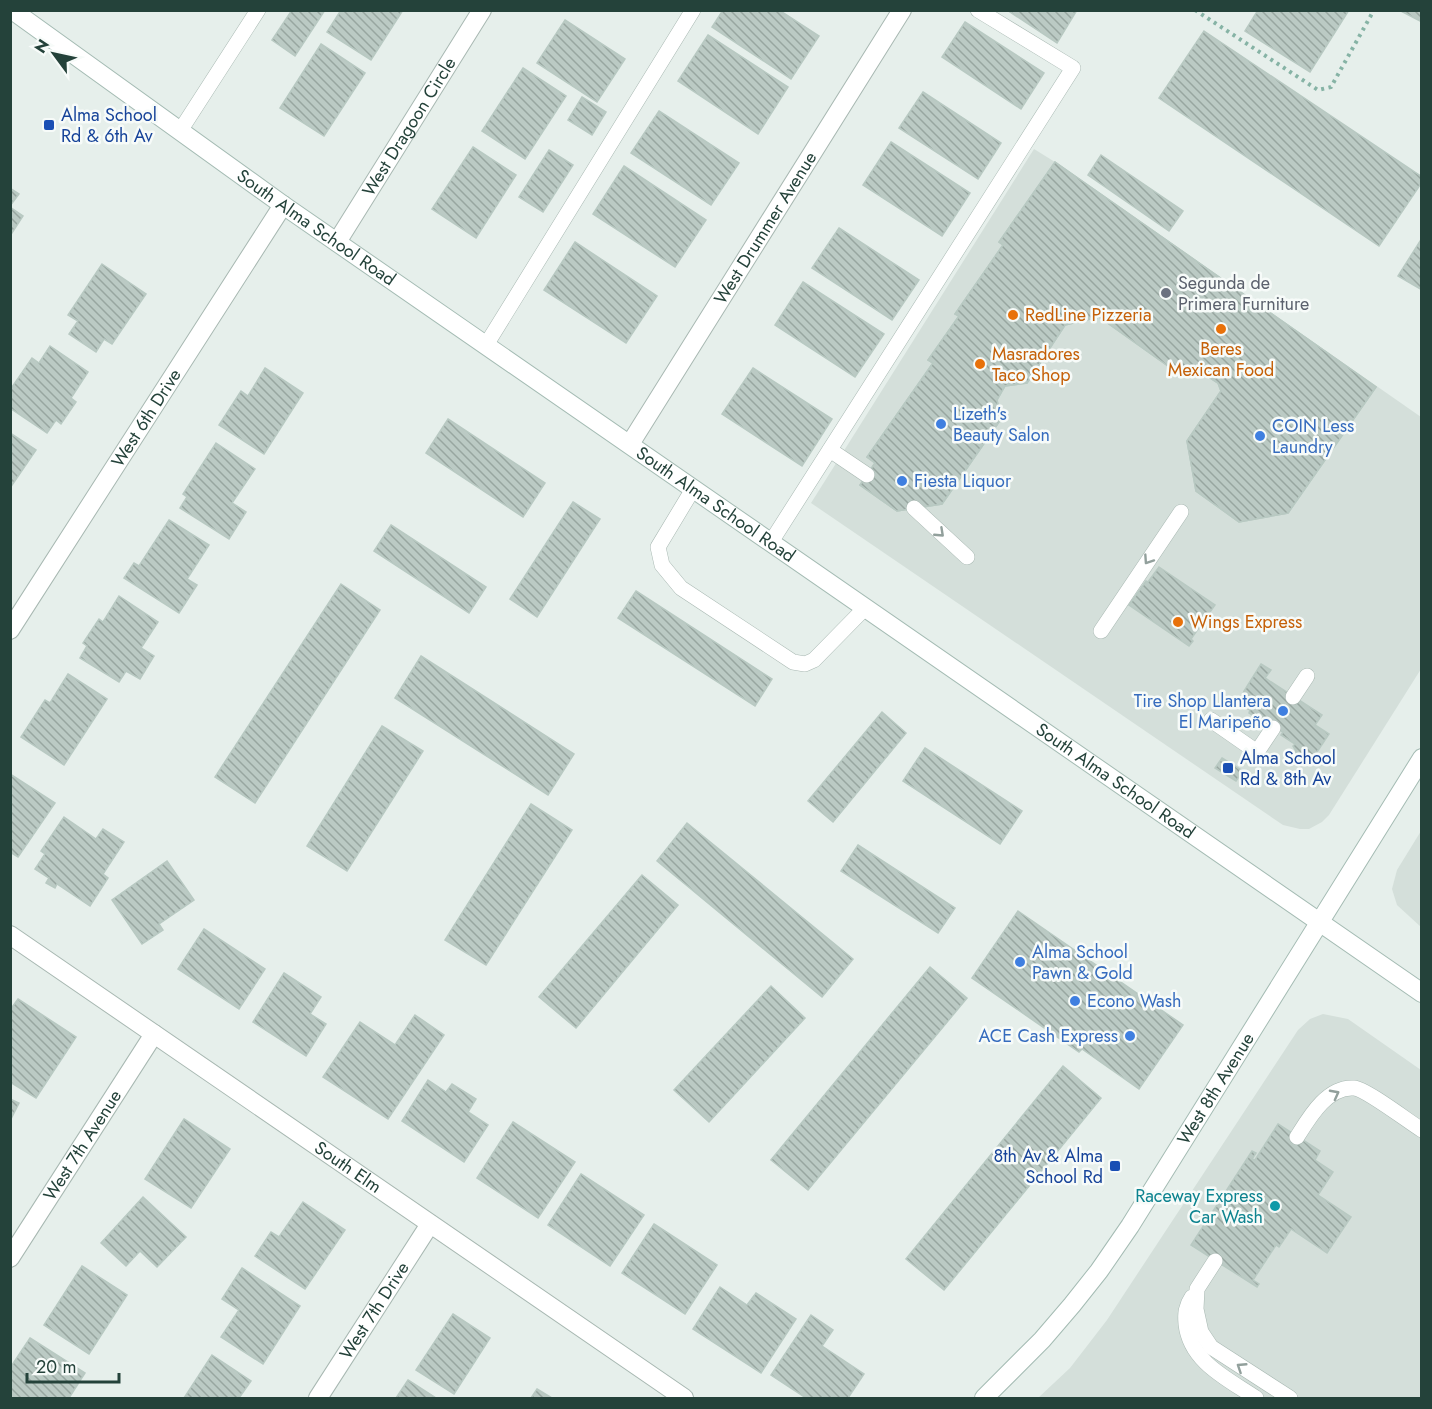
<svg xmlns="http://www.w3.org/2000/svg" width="1432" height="1409" font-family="Jost,sans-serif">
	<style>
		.built { fill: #d4dfda }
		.building { fill: url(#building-back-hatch); stroke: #b8c9c2; stroke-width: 1.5; fill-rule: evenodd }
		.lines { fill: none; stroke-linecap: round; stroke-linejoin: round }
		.lane-casing { stroke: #a8b8b2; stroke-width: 16 }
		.street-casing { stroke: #a8b8b2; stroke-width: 20 }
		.secondary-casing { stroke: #a4bbb3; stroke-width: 20 }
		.path { stroke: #86b3a5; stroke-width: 4; stroke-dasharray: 3 4.5; stroke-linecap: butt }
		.lane { stroke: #fff; stroke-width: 15 }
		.street { stroke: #fff; stroke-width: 18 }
		.secondary { stroke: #fff; stroke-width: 18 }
		.oneway { stroke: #92a09c }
		.transit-dot { fill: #1a4fb4; stroke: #f7fbf9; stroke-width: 2 }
		.worship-dot { fill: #6b7280; stroke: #f7fbf9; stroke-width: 2 }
		.food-dot { fill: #e8710a; stroke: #f7fbf9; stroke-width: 2 }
		.shop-dot { fill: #3f7fe0; stroke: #f7fbf9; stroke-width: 2 }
		.culture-dot { fill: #0f9aa8; stroke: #f7fbf9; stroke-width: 2 }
		.labels { text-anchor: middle; stroke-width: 5; stroke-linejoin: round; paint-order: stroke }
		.transit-label { font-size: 18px; fill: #164399; stroke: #f7fbf9; text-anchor: start }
		.street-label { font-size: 18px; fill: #24423a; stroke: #f7fbf9 }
		.worship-label { font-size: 18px; fill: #5b616d; stroke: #f7fbf9; text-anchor: start }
		.food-label { font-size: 18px; fill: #c56008; stroke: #f7fbf9; text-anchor: start }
		.shop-label { font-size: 18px; fill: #366cbe; stroke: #f7fbf9; text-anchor: start }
		.culture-label { font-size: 18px; fill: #0d838f; stroke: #f7fbf9; text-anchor: end }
	</style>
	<defs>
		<pattern id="building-back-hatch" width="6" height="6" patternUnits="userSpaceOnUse" patternTransform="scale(1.5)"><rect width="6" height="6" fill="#bbcac4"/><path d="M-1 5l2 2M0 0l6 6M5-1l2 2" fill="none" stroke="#98a6a0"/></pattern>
	</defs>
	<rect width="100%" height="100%" fill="#e6efeb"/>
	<g class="built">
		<polygon points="1034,149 1055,162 1421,417 1421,669 1329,815 1322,822 1309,829 1300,829 1283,825 811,503"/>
		<polygon points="1421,831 1421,927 1397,905 1392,889 1397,870"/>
		<polygon points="1323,1014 1348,1019 1421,1070 1421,1398 1038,1398 1070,1368 1107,1320 1298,1030 1310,1019"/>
	</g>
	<g class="building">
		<polygon points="292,10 325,10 295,56 272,40"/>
		<polygon points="341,10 403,10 371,60 327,32"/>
		<polygon points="723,10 779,10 819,36 791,79 712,27"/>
		<polygon points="1007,10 1077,10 1057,43"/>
		<polygon points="1258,10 1349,10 1310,72 1245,31"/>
		<polygon points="1399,10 1422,10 1422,22"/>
		<polygon points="565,20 625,59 597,102 537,63"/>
		<polygon points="965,22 1044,73 1021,109 942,57"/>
		<polygon points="1204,31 1422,177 1422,182 1379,246 1159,98"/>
		<polygon points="708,35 788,87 758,134 678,81"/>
		<polygon points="321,44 365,73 324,136 280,108"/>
		<polygon points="523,68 566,96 525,159 482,131"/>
		<polygon points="923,92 1001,143 978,179 899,128"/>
		<polygon points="582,97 606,112 592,135 568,120"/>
		<polygon points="659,111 739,163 711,205 631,153"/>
		<polygon points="891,142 970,193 942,236 863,185"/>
		<polygon points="473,147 516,175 476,238 432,209"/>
		<polygon points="549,150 573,165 543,212 519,197"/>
		<polygon points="1101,155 1183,211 1169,231 1088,175"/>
		<path d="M1055,162L1376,387L1288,513L1239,522L1196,491L1187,441L1221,391L1218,383L1201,372L1182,376L1099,317L1065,325L1027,383L1005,386L997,400L1001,419L942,504L897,511L860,485L875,463L867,457L933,363L928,360L959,316L955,314L1003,245L999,242ZM1092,284L1094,304L1065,308L1063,288Z"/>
		<polygon points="1055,162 1376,387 1288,513 1239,522 1196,491 1187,441 1221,391 1218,383 1201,372 1182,376 1099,317 1065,325 1027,383 1005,386 997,400 1001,419 942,504 897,511 860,485 875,463 867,457 933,363 928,360 959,316 955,314 1003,245 999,242"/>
		<polygon points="624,166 706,220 675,267 593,214"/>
		<polygon points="10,188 19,194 10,206"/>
		<polygon points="10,207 23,216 10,236"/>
		<polygon points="839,228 919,280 892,320 812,268"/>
		<polygon points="1422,238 1422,290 1398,276"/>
		<polygon points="575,242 657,296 626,343 544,290"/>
		<polygon points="102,264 146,294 112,344 104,339 96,352 69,334 78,321 68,315"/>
		<polygon points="803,282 884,334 855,377 775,325"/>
		<polygon points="50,346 88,372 71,398 76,402 61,424 56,420 47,433 10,408 10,390 32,358 39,363"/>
		<polygon points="265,368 303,393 264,454 219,425 241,391 248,396"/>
		<polygon points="753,368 832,419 802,466 722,414"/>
		<polygon points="448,419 545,483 523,517 426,453"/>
		<polygon points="10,433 36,450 10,488"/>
		<polygon points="216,443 255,469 232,503 246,512 229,539 180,508 187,497 183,494"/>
		<polygon points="573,502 600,519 537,617 510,599"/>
		<polygon points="169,520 209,545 187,579 197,585 179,613 124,578 134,563 139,566"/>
		<polygon points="391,525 486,587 469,613 374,551"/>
		<polygon points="1159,567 1215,605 1191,639 1193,641 1189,646 1129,605 1146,581 1148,582"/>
		<polygon points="341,584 380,610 255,803 215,777"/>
		<polygon points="636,591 772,679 755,706 618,618"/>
		<polygon points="119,596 158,622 141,648 154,656 140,679 126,671 119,682 80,658 87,646 83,643 99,619 103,622"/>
		<polygon points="421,656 574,754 548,795 395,698"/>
		<polygon points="1261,664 1271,670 1265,678 1322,715 1315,725 1329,734 1311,761 1307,762 1295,753 1296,751 1293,746 1295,744 1281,735 1283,732 1279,730 1278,732 1264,721 1262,722 1249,713 1250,710 1246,708 1249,703 1246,701 1247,695 1243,694 1244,691"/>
		<polygon points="68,674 107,699 64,765 21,737 45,700 50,703"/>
		<polygon points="882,712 906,733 833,822 808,801"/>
		<polygon points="382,726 423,751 347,871 307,846"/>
		<polygon points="925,748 1022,811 1000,844 903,781"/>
		<polygon points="1222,758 1243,771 1236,781 1215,768"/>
		<polygon points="10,774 55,803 18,857 10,852"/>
		<polygon points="531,804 572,830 486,965 445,940"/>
		<polygon points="64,817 96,839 103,829 124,842 103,874 108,878 90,906 57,884 55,888 46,883 49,878 35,869 45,854 41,851"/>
		<polygon points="687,823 853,959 822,997 657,861"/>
		<polygon points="858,845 955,908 938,933 841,871"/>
		<polygon points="167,861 194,900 159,924 163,930 142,944 112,900"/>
		<polygon points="642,875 678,905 576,1028 539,997"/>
		<polygon points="1018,911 1183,1025 1139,1089 1082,1049 1079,1052 972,978"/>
		<polygon points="204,929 265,969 239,1009 178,969"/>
		<polygon points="930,967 967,998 808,1190 771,1160"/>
		<polygon points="284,973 321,997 310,1014 326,1024 306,1056 253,1022"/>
		<polygon points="771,986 805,1018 709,1122 674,1090"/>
		<polygon points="18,999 76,1037 36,1098 10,1082 10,1010"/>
		<polygon points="415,1015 444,1035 388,1119 323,1077 360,1022 395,1045"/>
		<polygon points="1063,1066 1101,1098 944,1290 906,1259"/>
		<polygon points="428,1080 446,1092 452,1084 476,1099 468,1112 488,1125 464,1162 402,1121"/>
		<polygon points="10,1099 19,1103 10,1121"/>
		<polygon points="184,1119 230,1149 191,1208 145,1179"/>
		<polygon points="513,1122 575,1162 538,1218 477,1178"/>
		<polygon points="1278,1124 1320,1151 1315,1160 1333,1172 1318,1195 1351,1217 1327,1253 1291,1229 1279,1247 1276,1245 1253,1280 1259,1284 1257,1287 1191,1245 1252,1151 1256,1153 1252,1159 1255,1160"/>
		<polygon points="581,1174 644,1215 610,1266 548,1225"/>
		<polygon points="143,1197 186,1237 157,1267 140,1251 126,1266 101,1243"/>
		<polygon points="303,1202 345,1230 305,1289 255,1256 271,1232 279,1237"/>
		<polygon points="654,1224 717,1265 685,1314 622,1273"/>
		<polygon points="82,1266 127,1295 89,1354 44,1325"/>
		<polygon points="242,1268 300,1306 263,1364 221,1337 239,1310 222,1299"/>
		<polygon points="720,1287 747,1305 756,1293 796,1319 761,1373 693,1329"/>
		<polygon points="453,1314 490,1338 454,1394 416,1370"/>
		<polygon points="811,1315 833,1330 822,1346 864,1374 848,1398 806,1398 771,1375"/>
		<polygon points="30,1338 85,1373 69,1398 10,1398 10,1368"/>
		<polygon points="212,1355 251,1381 239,1398 184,1398"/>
		<polygon points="408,1380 436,1398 396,1398"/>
		<polygon points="537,1389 552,1398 531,1398"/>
	</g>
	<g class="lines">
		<defs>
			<g id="lane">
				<polyline points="180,131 258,10"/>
				<polyline points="486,345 693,10"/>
				<polyline points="830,450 867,475"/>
				<polyline points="693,489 658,547 662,565 681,588 793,662 805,664 814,660 865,608"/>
				<polyline points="914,508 967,557"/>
				<polyline points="771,542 1073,68 978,10"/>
				<polyline points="1101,631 1181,512"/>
				<polyline points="1293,697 1307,676"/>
				<polyline points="1211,720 1257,752 1273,728"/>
				<path d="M1297,1137C1309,1118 1327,1086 1354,1088C1366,1089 1409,1122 1422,1130"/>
				<polyline points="1215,1261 1197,1289 1196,1309 1201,1332 1211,1347 1290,1398"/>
				<path d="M1192,1297C1186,1306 1185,1313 1186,1324C1190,1362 1228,1379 1256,1398"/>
			</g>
			<g id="street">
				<path id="s1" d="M337,242L482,10"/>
				<path id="s2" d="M630,444L902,10"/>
				<path id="s3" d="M10,630L283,205"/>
				<path id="s4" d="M10,935L684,1398"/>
				<path id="s5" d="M10,1258L154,1034"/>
				<path id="s6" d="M318,1398L430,1224"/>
			</g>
			<g id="secondary">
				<path id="s7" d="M12,10L283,205L1422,993"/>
				<path id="s8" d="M984,1398L1042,1340L1072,1305L1099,1271L1130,1226L1422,758"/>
			</g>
		</defs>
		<use href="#lane" class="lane-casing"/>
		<use href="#street" class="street-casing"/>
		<use href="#secondary" class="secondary-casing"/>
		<polyline class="path" points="1195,10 1318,90 1331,87 1374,10"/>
		<use href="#lane" class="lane"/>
		<use href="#street" class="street"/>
		<use href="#secondary" class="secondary"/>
	</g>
	<defs><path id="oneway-chevron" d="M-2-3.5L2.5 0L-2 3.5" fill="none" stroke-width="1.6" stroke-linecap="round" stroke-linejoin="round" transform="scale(1.5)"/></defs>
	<g class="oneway">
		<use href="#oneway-chevron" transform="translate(940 533) rotate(43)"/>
		<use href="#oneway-chevron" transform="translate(1148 560) rotate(124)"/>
		<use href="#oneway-chevron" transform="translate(1335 1094) rotate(-28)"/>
		<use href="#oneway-chevron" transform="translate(1241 1367) rotate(-147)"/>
	</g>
	<g class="transit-dot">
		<rect x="43" y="119" width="12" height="12" rx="3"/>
		<rect x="1222" y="762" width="12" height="12" rx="3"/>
		<rect x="1109" y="1160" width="12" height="12" rx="3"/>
	</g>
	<circle class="worship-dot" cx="1166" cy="293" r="6"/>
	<g class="food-dot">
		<circle cx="1013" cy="315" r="6"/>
		<circle cx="1221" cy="329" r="6"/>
		<circle cx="980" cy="364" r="6"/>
		<circle cx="1178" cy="622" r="6"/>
	</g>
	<g class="shop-dot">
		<circle cx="941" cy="424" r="6"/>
		<circle cx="1260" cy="436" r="6"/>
		<circle cx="902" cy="481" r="6"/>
		<circle cx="1283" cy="711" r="6"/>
		<circle cx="1020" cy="962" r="6"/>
		<circle cx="1075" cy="1001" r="6"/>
		<circle cx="1130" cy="1036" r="6"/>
	</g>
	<circle class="culture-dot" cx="1275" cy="1206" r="6"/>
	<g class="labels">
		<g class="transit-label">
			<text x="61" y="121">Alma School<tspan x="61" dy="21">Rd &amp; 6th Av</tspan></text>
			<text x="1240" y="764">Alma School<tspan x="1240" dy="21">Rd &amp; 8th Av</tspan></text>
			<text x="1103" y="1162" text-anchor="end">8th Av &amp; Alma<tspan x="1103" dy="21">School Rd</tspan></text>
		</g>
		<g class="street-label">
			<text dy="6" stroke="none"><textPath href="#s1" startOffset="136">West Dragoon Circle</textPath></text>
			<text dy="6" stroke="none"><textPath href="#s7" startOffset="374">South Alma School Road</textPath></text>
			<text dy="6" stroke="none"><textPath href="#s2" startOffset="255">West Drummer Avenue</textPath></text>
			<text dy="6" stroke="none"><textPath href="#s3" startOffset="252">West 6th Drive</textPath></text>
			<text dy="6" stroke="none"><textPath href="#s7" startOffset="860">South Alma School Road</textPath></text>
			<text dy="6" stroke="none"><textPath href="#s7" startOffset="1346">South Alma School Road</textPath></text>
			<text dy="6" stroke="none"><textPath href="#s8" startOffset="388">West 8th Avenue</textPath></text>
			<text dy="6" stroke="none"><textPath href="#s5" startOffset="134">West 7th Avenue</textPath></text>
			<text dy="6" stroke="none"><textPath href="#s4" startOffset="410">South Elm</textPath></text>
			<text dy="6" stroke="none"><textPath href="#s6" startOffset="104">West 7th Drive</textPath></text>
		</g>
		<g class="worship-label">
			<text x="1178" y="289">Segunda de<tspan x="1178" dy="21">Primera Furniture</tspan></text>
		</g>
		<g class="food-label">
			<text x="1025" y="321">RedLine Pizzeria</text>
			<text x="1221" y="355" text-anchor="middle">Beres<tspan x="1221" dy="21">Mexican Food</tspan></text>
			<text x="992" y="360">Masradores<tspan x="992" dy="21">Taco Shop</tspan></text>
			<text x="1190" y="628">Wings Express</text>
		</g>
		<g class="shop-label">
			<text x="953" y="420">Lizeth's<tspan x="953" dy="21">Beauty Salon</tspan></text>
			<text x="1272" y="432">COIN Less<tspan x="1272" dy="21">Laundry</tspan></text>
			<text x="914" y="487">Fiesta Liquor</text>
			<text x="1271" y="707" text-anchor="end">Tire Shop Llantera<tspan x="1271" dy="21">El Maripeño</tspan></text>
			<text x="1032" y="958">Alma School<tspan x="1032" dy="21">Pawn &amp; Gold</tspan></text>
			<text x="1087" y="1007">Econo Wash</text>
			<text x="1118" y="1042" text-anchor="end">ACE Cash Express</text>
		</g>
		<g class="culture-label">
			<text x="1263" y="1202">Raceway Express<tspan x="1263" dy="21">Car Wash</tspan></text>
		</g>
	</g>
	<rect width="1432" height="1409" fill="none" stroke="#24423a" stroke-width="24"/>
	<g transform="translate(54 54) rotate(303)" stroke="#f7fbf9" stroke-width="4.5" paint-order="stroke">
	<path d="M0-4.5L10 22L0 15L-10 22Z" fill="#24423a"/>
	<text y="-9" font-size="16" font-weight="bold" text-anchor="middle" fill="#24423a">N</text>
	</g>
	<path d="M27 1373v9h92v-9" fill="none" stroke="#24423a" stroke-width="3"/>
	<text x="36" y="1373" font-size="18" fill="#24423a" stroke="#f7fbf9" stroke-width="4.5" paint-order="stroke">20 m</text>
</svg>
